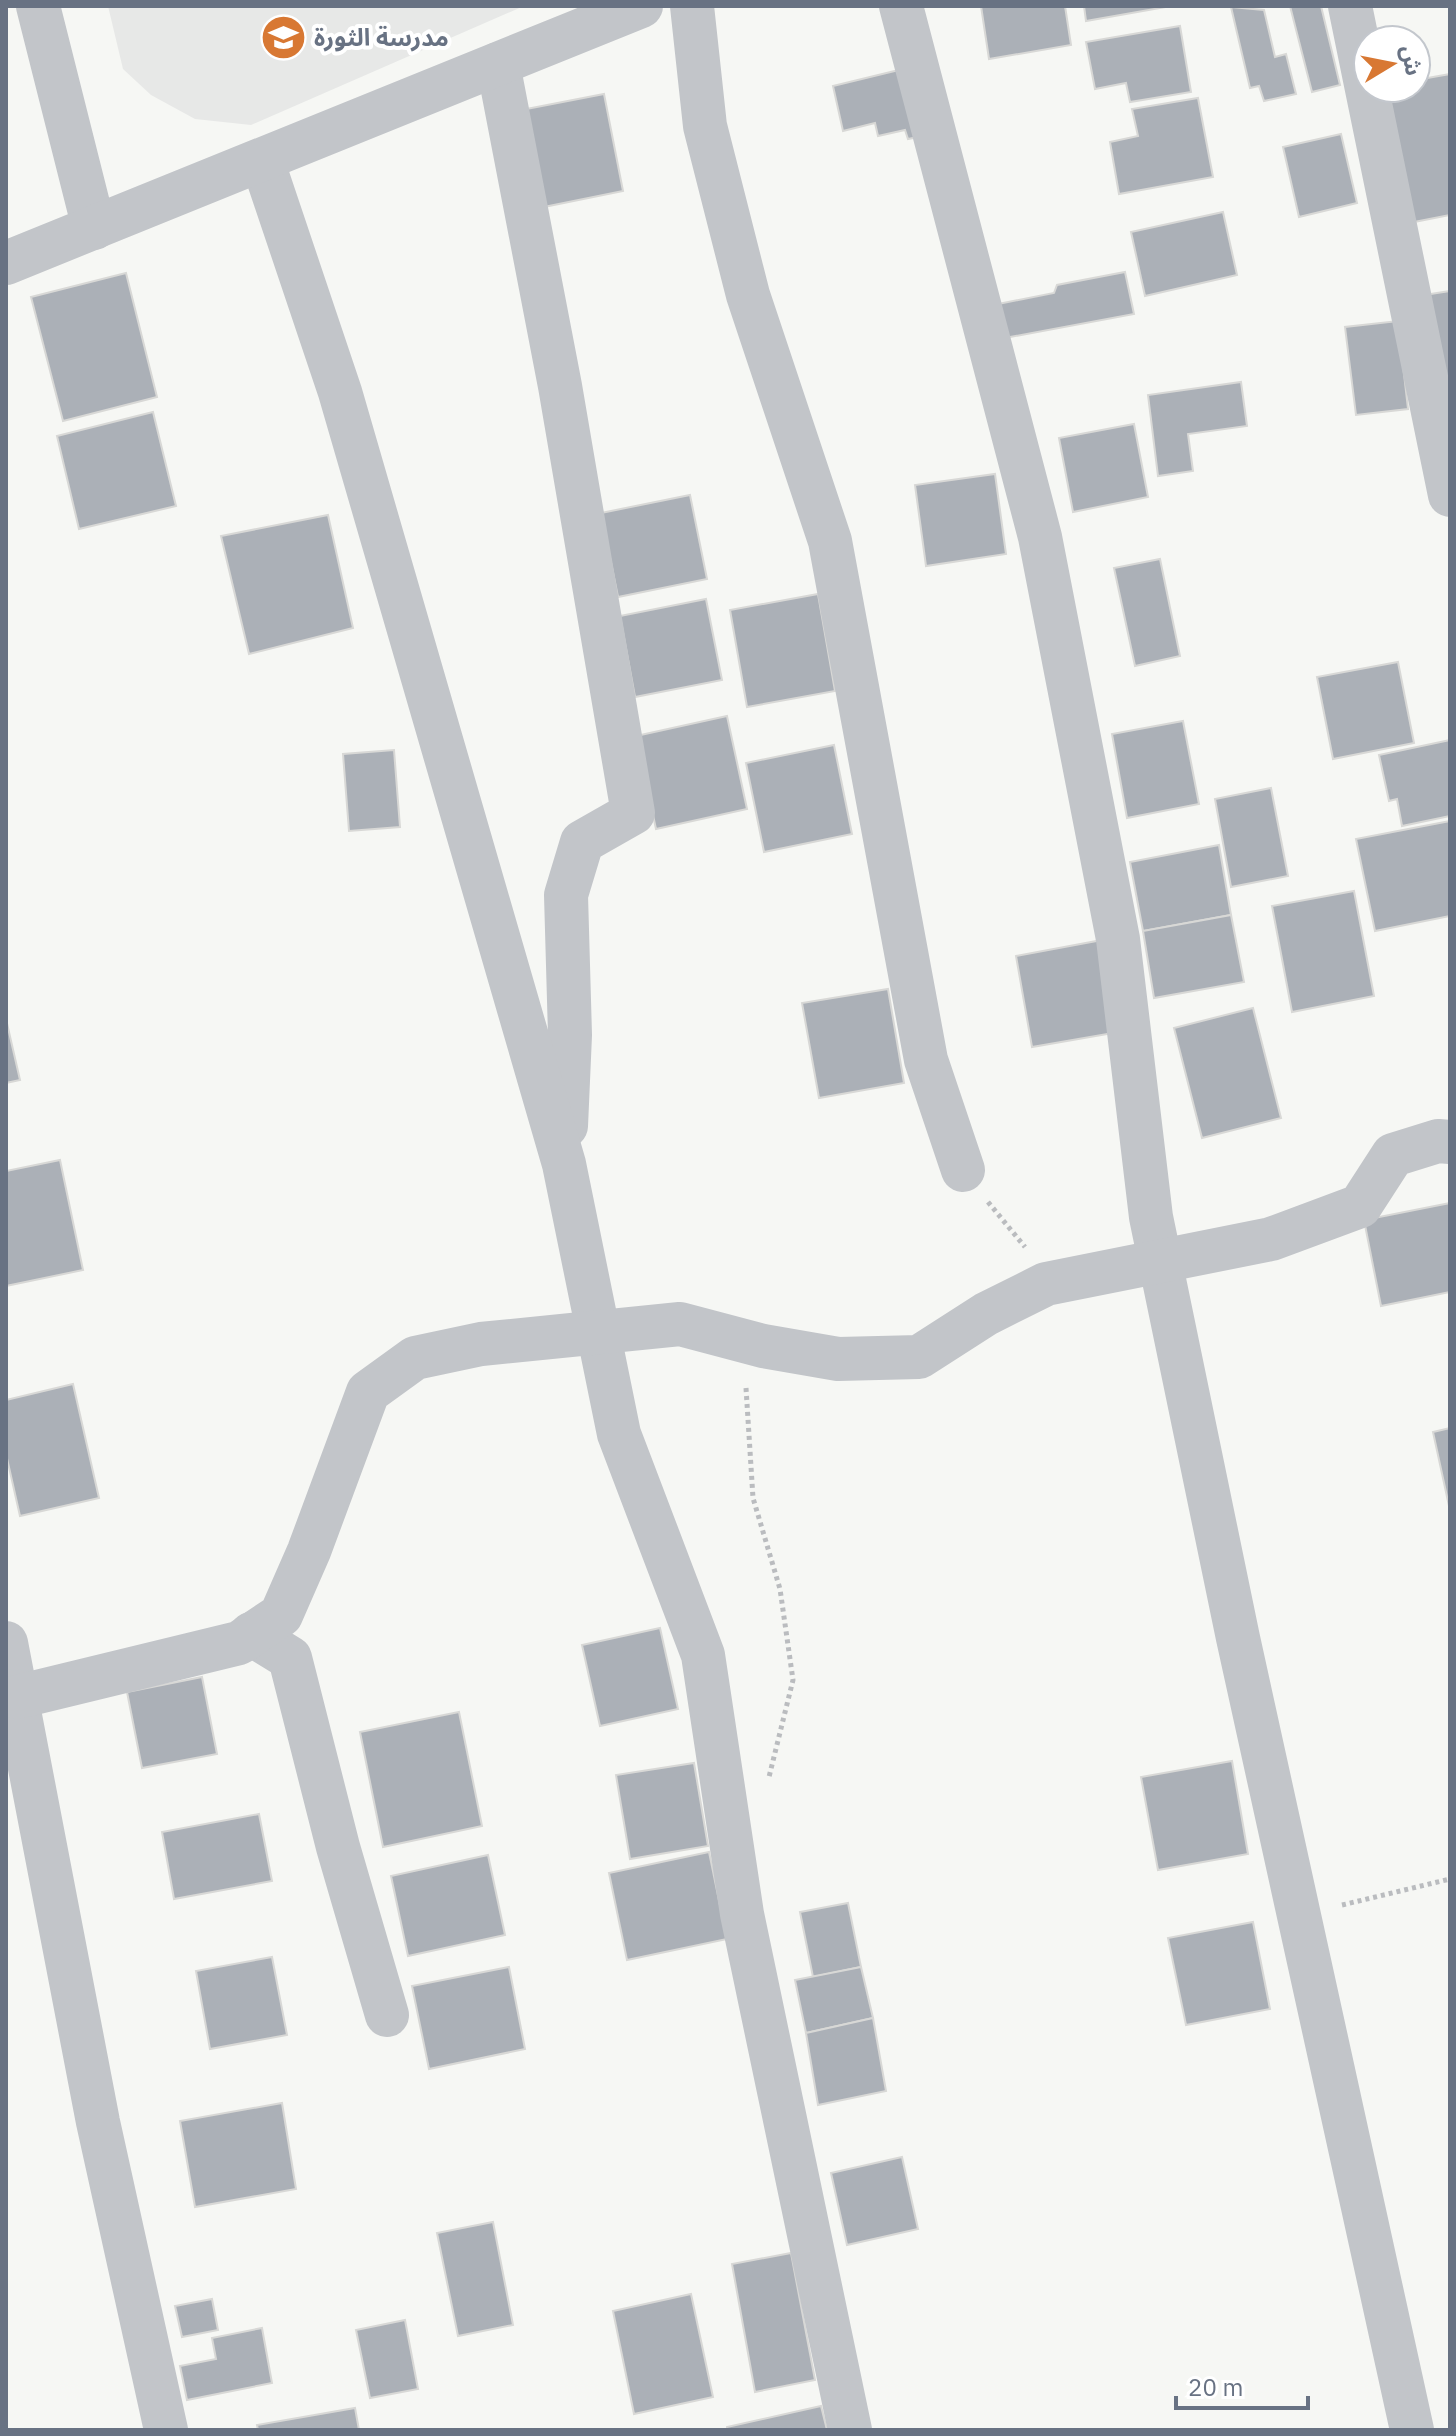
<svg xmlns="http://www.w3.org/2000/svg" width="1456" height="2436" font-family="'IBM Plex Sans','Noto Sans Arabic',sans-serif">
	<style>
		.built { fill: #e7e8e7 }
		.building { fill: #abb0b7; stroke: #d8d8d6; stroke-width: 2 }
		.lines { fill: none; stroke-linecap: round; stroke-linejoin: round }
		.path { stroke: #babcbf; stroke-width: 5; stroke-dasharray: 4 4; stroke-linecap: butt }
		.minor { stroke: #c2c5c9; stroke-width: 44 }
		.labels { text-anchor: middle; stroke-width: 8; stroke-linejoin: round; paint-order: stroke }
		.poi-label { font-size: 24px; font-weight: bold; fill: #687283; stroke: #fff; text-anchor: start }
	</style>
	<rect width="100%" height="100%" fill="#f6f7f4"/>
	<polygon class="built" points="108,6 524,6 251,125 195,119 151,95 123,69"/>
	<g class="building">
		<polygon points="981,6 1065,6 1071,45 989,59"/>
		<polygon points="1084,6 1166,6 1166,7 1086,21"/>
		<polygon points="1290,6 1321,6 1340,85 1312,92"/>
		<polygon points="1231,7 1264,10 1275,57 1286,54 1296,94 1264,101 1259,86 1250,88"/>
		<polygon points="1180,26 1191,92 1130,102 1126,83 1095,89 1086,42"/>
		<polygon points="907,68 923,136 908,139 905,130 878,136 875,123 843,131 833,86"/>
		<polygon points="1450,74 1450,215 1409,223 1384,88 1416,88 1416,80"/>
		<polygon points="604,94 623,191 534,209 516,111"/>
		<polygon points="1198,98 1213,177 1119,194 1110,142 1138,136 1132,109"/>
		<polygon points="1341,134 1357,203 1299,217 1283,147"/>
		<polygon points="1223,212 1237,275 1145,296 1131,232"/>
		<polygon points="1125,272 1134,314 994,340 988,306 1054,293 1057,285"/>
		<polygon points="126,273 157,397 63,421 31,297"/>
		<polygon points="1450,291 1450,394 1424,295"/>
		<polygon points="1398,321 1408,409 1356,415 1345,327"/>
		<polygon points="1241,382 1247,426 1188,434 1193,471 1158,476 1148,395"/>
		<polygon points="153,412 176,506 79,529 57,436"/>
		<polygon points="1134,424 1148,497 1073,512 1059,438"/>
		<polygon points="995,474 1006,554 926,566 915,485"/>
		<polygon points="690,495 707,579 618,597 601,513"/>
		<polygon points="328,515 353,628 249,654 221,536"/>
		<polygon points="1160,559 1180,656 1135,666 1114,568"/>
		<polygon points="818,594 835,691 747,707 730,610"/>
		<polygon points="706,599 722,680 635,697 620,616"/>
		<polygon points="1398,662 1414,743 1333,759 1317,677"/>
		<polygon points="727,716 747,809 656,829 636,736"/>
		<polygon points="1183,721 1199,804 1127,818 1112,734"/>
		<polygon points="1450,740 1450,816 1402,826 1397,799 1389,801 1379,755"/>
		<polygon points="834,745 852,834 764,852 746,763"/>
		<polygon points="394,750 400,827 349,831 343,754"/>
		<polygon points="1271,788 1288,876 1231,887 1215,799"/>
		<polygon points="1450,821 1450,916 1375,931 1356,839"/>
		<polygon points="1219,845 1231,915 1143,931 1130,862"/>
		<polygon points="1354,891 1374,996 1292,1012 1272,906"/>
		<polygon points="1231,915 1244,982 1154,998 1143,931"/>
		<polygon points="1102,940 1119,1032 1032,1047 1016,956"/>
		<polygon points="888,989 904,1083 819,1098 802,1003"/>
		<polygon points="1253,1008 1281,1118 1202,1138 1174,1028"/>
		<polygon points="6,1019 20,1080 6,1083"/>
		<polygon points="60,1160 83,1270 6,1286 6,1171"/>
		<polygon points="1450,1203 1450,1292 1381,1306 1364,1220"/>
		<polygon points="73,1384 99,1498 20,1516 6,1454 6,1400"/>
		<polygon points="1450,1428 1450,1505 1449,1506 1433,1432"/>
		<polygon points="660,1628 678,1709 600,1726 582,1645"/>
		<polygon points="202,1677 217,1754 142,1768 127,1692"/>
		<polygon points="459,1712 482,1826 383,1847 360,1732"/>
		<polygon points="1232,1761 1248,1854 1158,1870 1141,1777"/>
		<polygon points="694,1763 708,1846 630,1859 616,1775"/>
		<polygon points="259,1814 272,1881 174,1899 162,1832"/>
		<polygon points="709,1852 727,1939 627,1960 609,1873"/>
		<polygon points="488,1855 505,1935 408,1956 391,1876"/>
		<polygon points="848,1903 861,1967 813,1977 800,1912"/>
		<polygon points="1253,1922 1270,2009 1186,2025 1168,1938"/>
		<polygon points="272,1957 287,2035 210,2049 196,1971"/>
		<polygon points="509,1967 525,2049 429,2069 412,1986"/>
		<polygon points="861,1967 873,2018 806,2033 795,1980"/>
		<polygon points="873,2018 886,2091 818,2105 806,2033"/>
		<polygon points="282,2103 296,2189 195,2207 180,2121"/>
		<polygon points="902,2157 918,2229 847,2245 831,2173"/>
		<polygon points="493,2222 513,2325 458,2336 437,2233"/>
		<polygon points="791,2253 815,2380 755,2392 732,2264"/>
		<polygon points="691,2294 713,2397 634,2414 613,2311"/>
		<polygon points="212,2299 218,2330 182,2337 175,2306"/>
		<polygon points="405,2320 418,2389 370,2398 356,2330"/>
		<polygon points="262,2328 272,2383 187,2400 180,2366 216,2359 212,2338"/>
		<polygon points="821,2406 827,2430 727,2430 727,2427"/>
		<polygon points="355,2408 359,2430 258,2430 257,2425"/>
	</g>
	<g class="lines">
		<g class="path">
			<polyline points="988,1202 1025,1247"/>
			<polyline points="746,1388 753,1498 780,1589 793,1680 769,1777"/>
			<polyline points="1342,1905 1450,1879"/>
		</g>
		<g class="minor">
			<polyline points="38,6 94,228"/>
			<polyline points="692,6 705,126 748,295 830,541 926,1060 963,1170"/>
			<polyline points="901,6 1040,537 1118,939 1151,1217 1238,1638 1412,2430"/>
			<polyline points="1350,6 1450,495"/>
			<polyline points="498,64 560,386 633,813 582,842 566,895 570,1035 566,1126"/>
			<polyline points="262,160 340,392 564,1164 619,1434 703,1655 742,1914 850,2430"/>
			<polyline points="6,263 641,6"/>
			<polyline points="251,1634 290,1658 338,1847 387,2015"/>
			<polyline points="6,1643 98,2122 166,2430"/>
			<polyline points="17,1697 239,1643 281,1615 309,1551 368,1392 415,1358 481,1344 680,1324 763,1346 838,1359 919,1357 986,1314 1046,1284 1271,1239 1360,1206 1393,1155 1438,1141 1450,1142"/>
		</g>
	</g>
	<defs>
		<symbol id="school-disc" viewBox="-11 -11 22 22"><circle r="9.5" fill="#d87833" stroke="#fff"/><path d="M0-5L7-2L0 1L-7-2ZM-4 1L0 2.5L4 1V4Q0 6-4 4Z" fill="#fff"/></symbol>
	</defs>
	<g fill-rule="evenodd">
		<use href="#school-disc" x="258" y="12" width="51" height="51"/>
	</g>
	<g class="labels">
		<g class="poi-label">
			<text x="314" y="46">مدرسة الثورة</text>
		</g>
	</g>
	<rect width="1456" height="2436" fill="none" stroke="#687283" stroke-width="16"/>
	<g transform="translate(1392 64) rotate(80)"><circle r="38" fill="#ffffff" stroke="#c3c7cd" stroke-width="2"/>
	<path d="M0-6L14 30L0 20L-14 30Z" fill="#d87833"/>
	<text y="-12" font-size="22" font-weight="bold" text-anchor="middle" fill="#687283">ش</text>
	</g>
	<path d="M1176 2396v12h132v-12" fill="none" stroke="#687283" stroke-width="4"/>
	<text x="1188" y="2396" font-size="24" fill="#687283" stroke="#ffffff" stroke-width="6" paint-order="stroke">20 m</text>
</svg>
